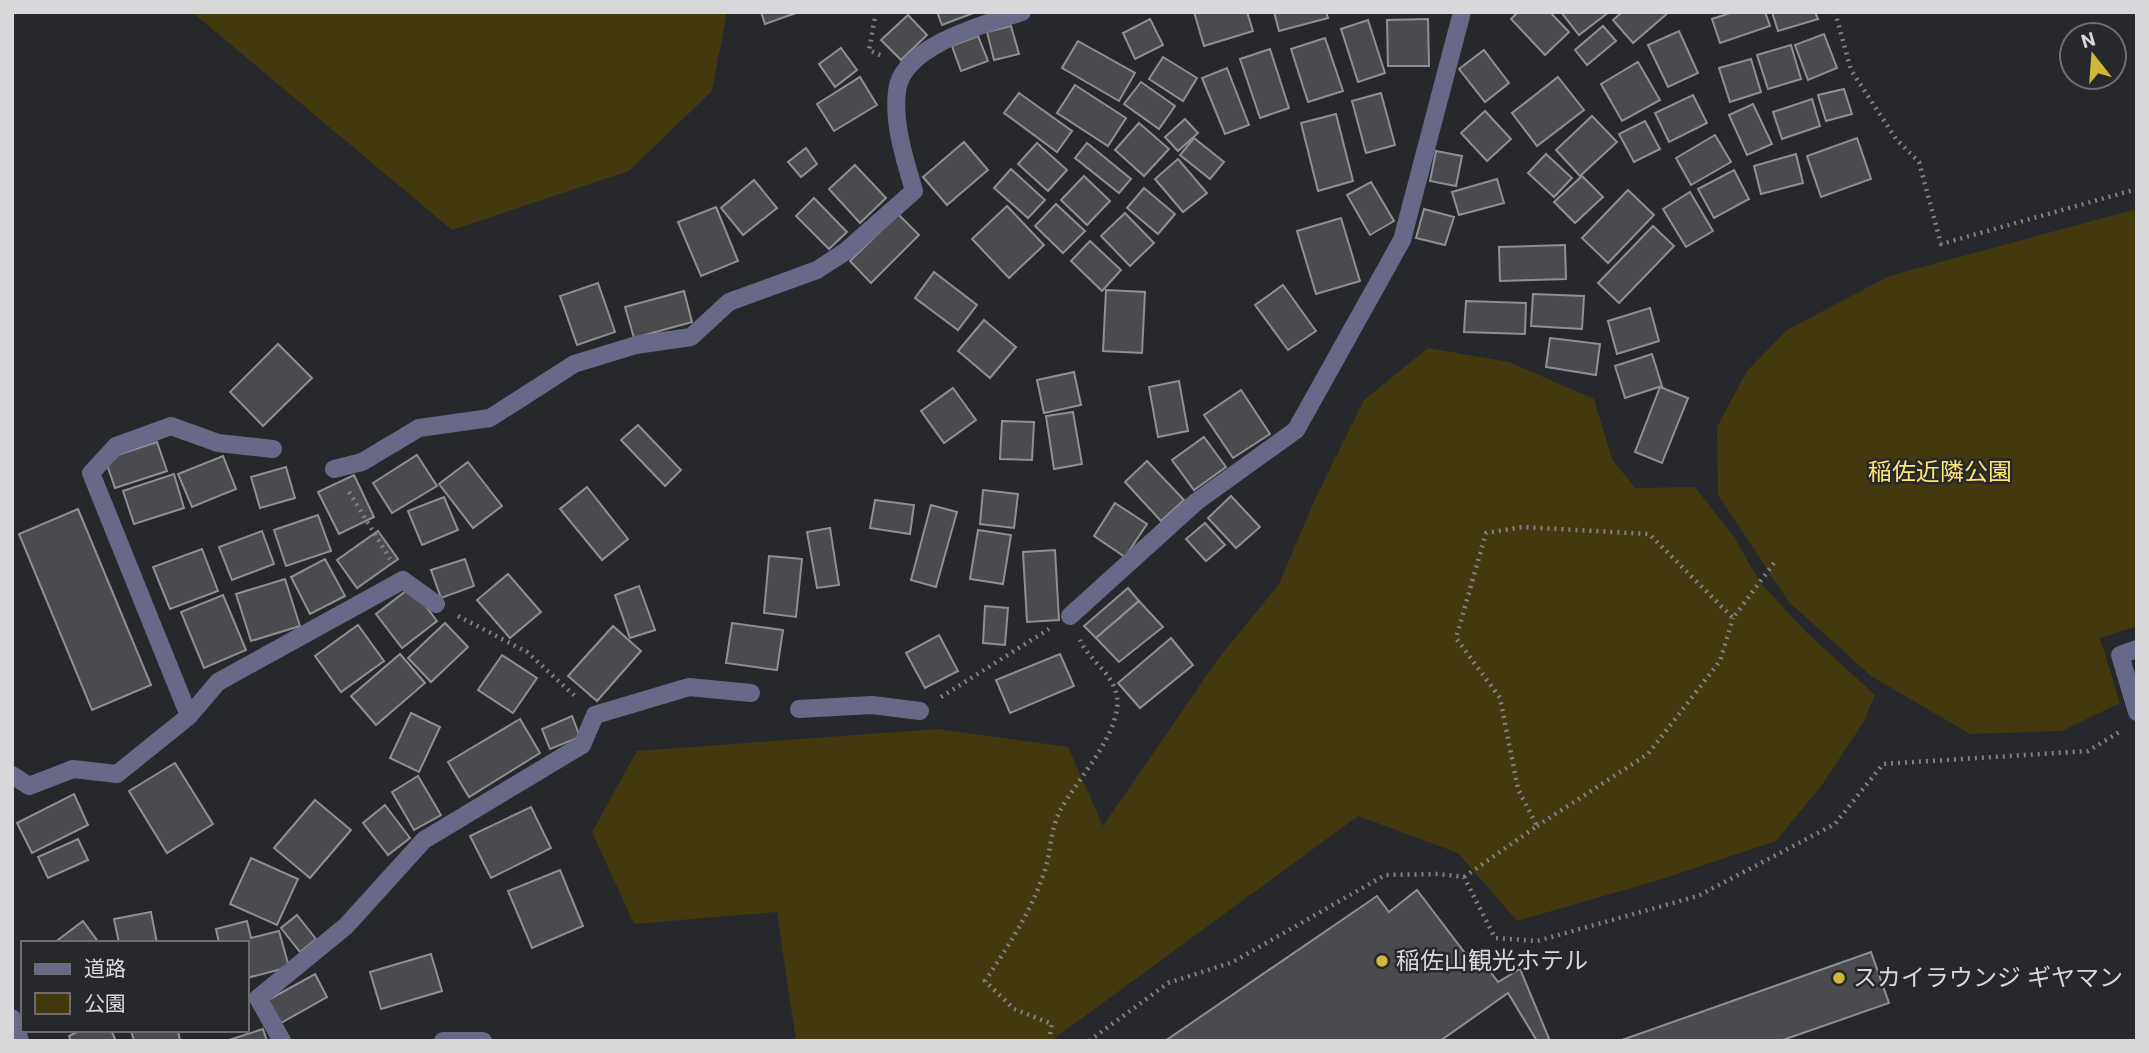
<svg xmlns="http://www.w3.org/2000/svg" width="2149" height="1053" font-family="Roboto,'Noto Sans JP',sans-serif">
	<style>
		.green { fill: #42390f }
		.building { fill: #4a4a4f; stroke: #8f8f94; stroke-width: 2 }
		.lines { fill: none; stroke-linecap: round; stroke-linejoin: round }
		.path { stroke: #808184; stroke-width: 4.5; stroke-dasharray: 2 5; stroke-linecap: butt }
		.minor { stroke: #686988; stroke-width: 18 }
		.poi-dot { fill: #d1b736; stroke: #27282c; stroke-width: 2.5 }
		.labels { text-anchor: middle; stroke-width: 5; stroke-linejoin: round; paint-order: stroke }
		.park-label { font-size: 24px; fill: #fee571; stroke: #27282c }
		.poi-label { font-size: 24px; fill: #d8d8db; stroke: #27282c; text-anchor: start }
	</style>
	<rect width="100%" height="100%" fill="#27282c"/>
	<g class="green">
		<polygon points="192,12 727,12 712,91 629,171 452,230"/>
		<polygon points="2137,209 2137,626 2100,638 2120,703 2062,731 1970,734 1871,676 1789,602 1718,495 1717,427 1747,371 1787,330 1889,276"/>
		<polygon points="1428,348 1509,362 1594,399 1612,459 1635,488 1695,487 1734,537 1760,582 1806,632 1875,695 1863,723 1822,785 1776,841 1659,880 1517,921 1458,853 1358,816 1051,1041 796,1041 777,912 634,924 592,832 637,751 938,729 1068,747 1103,826 1218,659 1279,584 1315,499 1364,400"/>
	</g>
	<g class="building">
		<polygon points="761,12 796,12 796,13 765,24"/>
		<polygon points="937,12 976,12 942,25"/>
		<polygon points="1194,12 1247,12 1253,31 1204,46"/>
		<polygon points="1274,12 1326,12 1328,18 1279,31"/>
		<polygon points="1518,12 1550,12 1569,32 1545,55 1511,19"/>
		<polygon points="1561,12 1609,12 1579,35"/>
		<polygon points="1622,12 1669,12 1633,43 1613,20"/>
		<polygon points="1733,12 1765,12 1770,26 1720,43 1712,19"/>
		<polygon points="1772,12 1815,12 1818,19 1778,31"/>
		<polygon points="908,15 927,35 901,60 881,40"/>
		<polygon points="1150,19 1163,45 1135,59 1123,33"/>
		<polygon points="1428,19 1429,66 1388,66 1387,20"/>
		<polygon points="1368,20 1385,73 1358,82 1341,29"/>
		<polygon points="1011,26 1019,54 994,60 987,32"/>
		<polygon points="1603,26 1616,41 1587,65 1575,50"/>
		<polygon points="1679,31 1698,73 1668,87 1648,45"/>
		<polygon points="1824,34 1837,68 1808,80 1795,45"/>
		<polygon points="978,36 988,61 961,71 952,46"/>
		<polygon points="1325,38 1343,91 1308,102 1291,49"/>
		<polygon points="1078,41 1135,73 1119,101 1062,68"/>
		<polygon points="1791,45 1801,79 1768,89 1757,55"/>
		<polygon points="841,48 857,70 835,87 819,64"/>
		<polygon points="1270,49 1289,108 1260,118 1240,59"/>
		<polygon points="1484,50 1509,83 1485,102 1459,69"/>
		<polygon points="1163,57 1197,78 1183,101 1149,79"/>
		<polygon points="1751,59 1761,92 1730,102 1719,68"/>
		<polygon points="1638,62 1660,100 1622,121 1601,84"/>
		<polygon points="1227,68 1249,125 1225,134 1202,78"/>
		<polygon points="860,77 877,105 834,131 817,104"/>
		<polygon points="1558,77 1584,110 1537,146 1512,113"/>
		<polygon points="1141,82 1175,106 1159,129 1124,104"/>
		<polygon points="1075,85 1126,118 1108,146 1057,113"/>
		<polygon points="1844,89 1852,114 1826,121 1818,95"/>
		<polygon points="1019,93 1072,131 1057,152 1004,113"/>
		<polygon points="1381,93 1395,145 1366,153 1352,101"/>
		<polygon points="1693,95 1707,123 1669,142 1655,113"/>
		<polygon points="1812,99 1820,126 1782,139 1773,112"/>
		<polygon points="1753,104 1772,144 1747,155 1729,115"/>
		<polygon points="1485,111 1511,139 1487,161 1461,133"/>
		<polygon points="1336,114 1353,181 1318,191 1301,123"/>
		<polygon points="1592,116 1617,142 1580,176 1556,150"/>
		<polygon points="1185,119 1198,133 1178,151 1165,137"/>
		<polygon points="1645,121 1660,149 1634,162 1619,134"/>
		<polygon points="1139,123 1169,149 1144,176 1115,150"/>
		<polygon points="1715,135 1731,162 1691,185 1676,158"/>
		<polygon points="1194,138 1224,162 1210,179 1180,155"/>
		<polygon points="1857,138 1871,179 1821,197 1807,156"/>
		<polygon points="964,142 988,170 947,205 923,177"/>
		<polygon points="1037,143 1067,170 1048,191 1018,164"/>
		<polygon points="1087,143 1131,179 1119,193 1075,158"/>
		<polygon points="806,148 817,164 801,177 788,162"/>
		<polygon points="1436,151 1462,156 1456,186 1430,181"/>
		<polygon points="1546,154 1572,178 1554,197 1528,173"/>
		<polygon points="1796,154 1803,183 1761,194 1754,166"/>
		<polygon points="1178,159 1207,193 1183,212 1155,179"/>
		<polygon points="855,165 886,198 860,223 829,189"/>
		<polygon points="1011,169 1045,200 1028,218 994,188"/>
		<polygon points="1734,170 1749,199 1714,218 1698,189"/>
		<polygon points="1084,176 1110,201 1087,225 1061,200"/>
		<polygon points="1582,176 1603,197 1575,223 1554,202"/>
		<polygon points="1497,179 1504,203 1459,215 1452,192"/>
		<polygon points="754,180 777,208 743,235 721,208"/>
		<polygon points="1371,182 1394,221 1370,235 1347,195"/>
		<polygon points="1144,188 1175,214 1158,234 1127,208"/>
		<polygon points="1628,190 1654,215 1608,263 1582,238"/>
		<polygon points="1690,192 1713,231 1686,247 1663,209"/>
		<polygon points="814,198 847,232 829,249 796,216"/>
		<polygon points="1056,204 1085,231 1063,253 1035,226"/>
		<polygon points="1007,206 1044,245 1009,278 972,239"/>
		<polygon points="716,207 738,261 701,276 678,222"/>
		<polygon points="1424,209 1454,217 1445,245 1416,238"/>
		<polygon points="1125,213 1154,243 1130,266 1101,236"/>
		<polygon points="898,214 919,235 871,283 850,261"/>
		<polygon points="1341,218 1360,281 1316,294 1297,231"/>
		<polygon points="1653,226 1674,246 1619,303 1598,283"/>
		<polygon points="1090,241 1121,270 1102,291 1071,261"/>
		<polygon points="1565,245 1566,279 1500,281 1499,247"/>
		<polygon points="934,272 977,305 958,330 915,298"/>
		<polygon points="598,283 615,332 577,345 560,296"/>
		<polygon points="1283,285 1316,331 1288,350 1255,305"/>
		<polygon points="1106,290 1145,292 1142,353 1103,351"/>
		<polygon points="684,291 692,322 634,338 625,307"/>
		<polygon points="1533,294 1584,296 1582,329 1531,326"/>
		<polygon points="1466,301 1526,303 1525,334 1464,332"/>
		<polygon points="1650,308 1659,341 1617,354 1608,321"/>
		<polygon points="984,320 1016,347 990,378 958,351"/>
		<polygon points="1550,338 1600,344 1596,375 1546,367"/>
		<polygon points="278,344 312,378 263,426 230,392"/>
		<polygon points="1652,354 1662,386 1625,398 1615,366"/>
		<polygon points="1074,372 1081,405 1044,413 1037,380"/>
		<polygon points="1179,381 1188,431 1158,437 1149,387"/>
		<polygon points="1660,387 1688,398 1662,463 1635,452"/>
		<polygon points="953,388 976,420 944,443 921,411"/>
		<polygon points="1241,390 1270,434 1233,458 1204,415"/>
		<polygon points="1073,412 1082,464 1054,469 1046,416"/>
		<polygon points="1002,421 1034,422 1032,460 1000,459"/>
		<polygon points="638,425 681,470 665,486 621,440"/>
		<polygon points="1204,437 1226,467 1194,490 1172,460"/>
		<polygon points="157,442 167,471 115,488 105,459"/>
		<polygon points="417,455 437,486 392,513 373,483"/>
		<polygon points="223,456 236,489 192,507 178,474"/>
		<polygon points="1147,461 1184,500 1161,521 1125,482"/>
		<polygon points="468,462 502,506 473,528 439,484"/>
		<polygon points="286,467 295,498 260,508 251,477"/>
		<polygon points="174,474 184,508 134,524 123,491"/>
		<polygon points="354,475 374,517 339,534 318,492"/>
		<polygon points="587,487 628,539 602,560 560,509"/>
		<polygon points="983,490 1018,494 1014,528 980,524"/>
		<polygon points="1231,496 1260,527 1236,548 1208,518"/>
		<polygon points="444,497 458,530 422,545 408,511"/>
		<polygon points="875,500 914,505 910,534 870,528"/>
		<polygon points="1115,503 1147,524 1125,557 1094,536"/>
		<polygon points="931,505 957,512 936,587 911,580"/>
		<polygon points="78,509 151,685 92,710 19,534"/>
		<polygon points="318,515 331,551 286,566 274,530"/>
		<polygon points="1205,523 1225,545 1206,561 1186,539"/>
		<polygon points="830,528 839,585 817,588 807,532"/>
		<polygon points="978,530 1011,535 1003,584 970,579"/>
		<polygon points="262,531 274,564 232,580 219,547"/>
		<polygon points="378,531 398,559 357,588 337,560"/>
		<polygon points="202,549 218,591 170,609 153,567"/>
		<polygon points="1055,550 1059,620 1027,622 1023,552"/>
		<polygon points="769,556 802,559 796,617 764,613"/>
		<polygon points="325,559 345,596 310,614 291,577"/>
		<polygon points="465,559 474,586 441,598 431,570"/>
		<polygon points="508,574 541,612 510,638 477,600"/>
		<polygon points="285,579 300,626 251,641 236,594"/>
		<polygon points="639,586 655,630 630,638 615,595"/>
		<polygon points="411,587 437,621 402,648 376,614"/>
		<polygon points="1128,588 1139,601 1096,638 1084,626"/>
		<polygon points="223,595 246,650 204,668 181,612"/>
		<polygon points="1139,601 1163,627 1119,662 1096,638"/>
		<polygon points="985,606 1008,608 1005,645 983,643"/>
		<polygon points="445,623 468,647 431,682 408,658"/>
		<polygon points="732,623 783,630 777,670 726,663"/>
		<polygon points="358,625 384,661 341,692 315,656"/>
		<polygon points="613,626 641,651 597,701 568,676"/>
		<polygon points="939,635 958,671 925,688 906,653"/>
		<polygon points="1171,638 1193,665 1140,708 1118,683"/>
		<polygon points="400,654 425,683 376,725 351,696"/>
		<polygon points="1060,654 1074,686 1010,713 996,680"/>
		<polygon points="502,655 537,678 513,713 478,690"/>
		<polygon points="411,713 440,727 419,772 390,758"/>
		<polygon points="572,716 580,737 550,749 542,729"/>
		<polygon points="520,719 540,753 469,797 448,762"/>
		<polygon points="175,763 213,824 167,853 129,791"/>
		<polygon points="418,776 441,815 414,830 392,792"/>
		<polygon points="74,794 88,825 32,853 17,823"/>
		<polygon points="315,800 351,830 310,878 274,848"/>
		<polygon points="385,805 410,838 388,855 363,823"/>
		<polygon points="531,807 551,848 491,878 470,836"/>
		<polygon points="78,839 88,860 48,878 38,857"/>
		<polygon points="251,858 298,879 277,925 230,904"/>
		<polygon points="560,870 583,926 532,948 508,891"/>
		<polygon points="1417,890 1465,953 1477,954 1498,982 1520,969 1550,1041 1537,1041 1508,993 1440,1041 1165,1041 1377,896 1389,912"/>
		<polygon points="151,912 157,943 119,943 114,919"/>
		<polygon points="297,915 316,939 300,952 281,928"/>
		<polygon points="83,921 99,943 54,943"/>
		<polygon points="247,921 251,938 279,931 289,967 247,978 247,943 219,943 216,929"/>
		<polygon points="1871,952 1889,1003 1780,1041 1619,1041"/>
		<polygon points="431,954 442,991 381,1009 370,972"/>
		<polygon points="315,974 327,997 281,1023 268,1000"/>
		<polygon points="263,1029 267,1041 226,1041"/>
		<polygon points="81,1030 111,1030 116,1041 71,1041 69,1036"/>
		<polygon points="131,1030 178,1030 180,1041 134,1041"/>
	</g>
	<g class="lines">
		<g class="path">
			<polyline points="876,12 869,50 884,57"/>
			<polyline points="1835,12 1851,70 1896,139 1919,162 1941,244 2137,189"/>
			<polyline points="349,492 390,559"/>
			<polyline points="458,616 527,652 577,698"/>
			<polyline points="941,697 1049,629"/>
			<polyline points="1537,826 1648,754 1720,661 1733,618"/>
			<polyline points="1464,877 1537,826 1518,789 1500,698 1456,638 1486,533 1522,527 1649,534 1733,618 1774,563"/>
			<path d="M1049,1041L1052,1024L1014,1009L985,981C1008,946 1030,914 1044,873C1051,854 1050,829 1060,811C1076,780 1122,733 1117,697C1113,672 1089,661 1080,640"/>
			<polyline points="1089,1041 1168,983 1233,962 1385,875 1439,874 1464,877 1495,938 1537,941 1698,896 1835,824 1883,764 2088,751 2121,731"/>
		</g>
		<g class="minor">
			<path d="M334,469L362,462L419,428L490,418L574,364L636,345L691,337L729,302L817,270L846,251L914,191C905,159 893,125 897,91C902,45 986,24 1022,12"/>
			<polyline points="1070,616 1196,502 1296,430 1402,240 1462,12"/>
			<polyline points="2137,649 2120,655 2137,712"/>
			<polyline points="799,709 872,705 920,711"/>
			<polyline points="189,716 91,473 116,446 171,426 218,443 273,449"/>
			<polyline points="12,775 29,786 73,769 117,774 189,716 218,682 403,580 436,604"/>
			<polyline points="12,1018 20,1041"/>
			<polyline points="282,1041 258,998 346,926 424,840 582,745 595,715 689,687 751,693"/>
			<polyline points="443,1041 483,1041"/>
		</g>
	</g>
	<g class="poi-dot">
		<circle cx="1382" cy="961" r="7"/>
		<circle cx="1839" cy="978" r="7"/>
	</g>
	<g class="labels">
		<g class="park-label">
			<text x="1940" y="480">稲佐近隣公園</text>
		</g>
		<g class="poi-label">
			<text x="1396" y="969">稲佐山観光ホテル</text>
			<text x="1853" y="986">スカイラウンジ ギヤマン</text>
		</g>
	</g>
	<rect width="2149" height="1053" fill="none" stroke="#d8d8db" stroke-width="28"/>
	<rect x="21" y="941" width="228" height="91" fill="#27282c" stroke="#6e6e72" stroke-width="2"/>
	<rect x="35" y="964" width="35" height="10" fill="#686988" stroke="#6e6e72" stroke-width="2"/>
	<text x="84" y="976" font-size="21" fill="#d8d8db">道路</text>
	<rect x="35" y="993" width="35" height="21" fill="#42390f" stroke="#6e6e72" stroke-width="2"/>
	<text x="84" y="1011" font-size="21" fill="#d8d8db">公園</text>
	<g transform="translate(2093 56) rotate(343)"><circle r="33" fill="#27282c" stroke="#6e6e72" stroke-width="2"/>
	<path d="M0-5L12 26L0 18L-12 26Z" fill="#d1b736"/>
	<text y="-10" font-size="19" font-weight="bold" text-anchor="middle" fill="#d8d8db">N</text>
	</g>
</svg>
